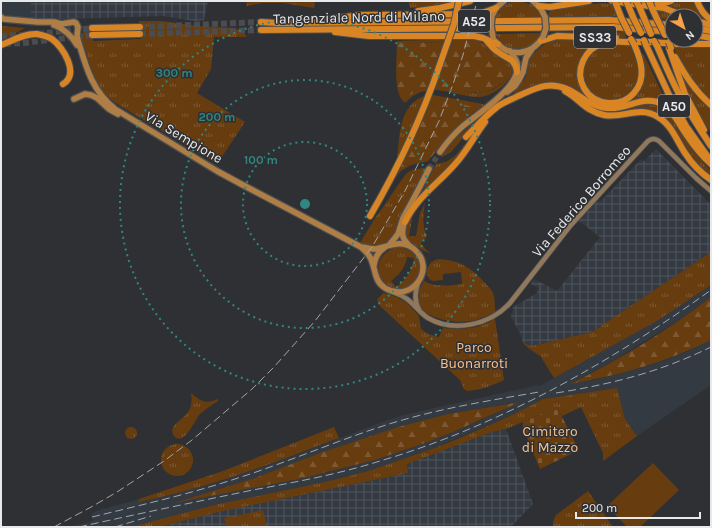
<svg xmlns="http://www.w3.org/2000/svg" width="712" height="528" font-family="Karla,sans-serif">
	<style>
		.built { fill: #343a42; fill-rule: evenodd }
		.industrial { fill: url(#industrial-grid) }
		.grass { fill: url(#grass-tufts); fill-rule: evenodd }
		.forest { fill: url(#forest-firs) }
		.cemetery { fill: url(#cemetery-stones) }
		.pitch { fill: #673d10 }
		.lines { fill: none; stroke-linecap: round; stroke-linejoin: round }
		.primary-tunnel { stroke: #4a4c4f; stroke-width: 5.5; stroke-dasharray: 5.5 3; stroke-linecap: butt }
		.highway-tunnel { stroke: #4a4c4f; stroke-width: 6; stroke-dasharray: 6 3; stroke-linecap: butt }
		.secondary-casing { stroke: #4d4e51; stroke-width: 6 }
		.primary-casing { stroke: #4d4e51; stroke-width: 8 }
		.highway-casing { stroke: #4d4e51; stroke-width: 8 }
		.secondary { stroke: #90785d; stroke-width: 4.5 }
		.primary { stroke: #af7e45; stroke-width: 5.5 }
		.highway { stroke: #d98524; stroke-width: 6 }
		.rail { stroke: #a4a5a8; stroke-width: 1; stroke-dasharray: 8 4; stroke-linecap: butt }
		.primary-bridge-casing { stroke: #4d4e51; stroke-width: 8; stroke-linecap: butt }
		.highway-bridge-casing { stroke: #4d4e51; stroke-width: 8; stroke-linecap: butt }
		.primary-bridge { stroke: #af7e45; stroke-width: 5.5 }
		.highway-bridge { stroke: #d98524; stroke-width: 6 }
		.ring { fill: none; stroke: #308781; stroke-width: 2; stroke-dasharray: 2 4 }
		.labels { text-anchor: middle; stroke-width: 3; stroke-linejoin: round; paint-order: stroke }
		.shield { fill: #2e3033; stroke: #b0b2b4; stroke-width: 1 }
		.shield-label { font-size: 13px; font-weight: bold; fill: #e8e9eb }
		.street-label { font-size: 14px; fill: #e8e9eb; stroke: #2e3033 }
		.park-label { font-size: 14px; fill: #f7c292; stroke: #2e3033 }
		.centre { fill: #308781; stroke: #2e3033; stroke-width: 2 }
		.ring-label { font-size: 12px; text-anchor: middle; font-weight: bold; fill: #308781; stroke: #2e3033; stroke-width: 3; stroke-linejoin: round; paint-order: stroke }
	</style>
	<defs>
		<pattern id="industrial-grid" width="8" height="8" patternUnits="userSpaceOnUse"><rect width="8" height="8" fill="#343a42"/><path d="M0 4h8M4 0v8" fill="none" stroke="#51565d"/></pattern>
		<pattern id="grass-tufts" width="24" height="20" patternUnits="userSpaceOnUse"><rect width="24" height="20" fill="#673d10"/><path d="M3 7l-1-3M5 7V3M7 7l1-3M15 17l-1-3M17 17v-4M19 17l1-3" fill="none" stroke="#7d5933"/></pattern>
		<pattern id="forest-firs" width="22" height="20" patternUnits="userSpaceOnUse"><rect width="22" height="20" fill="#673d10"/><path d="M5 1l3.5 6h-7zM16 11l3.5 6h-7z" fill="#7d5933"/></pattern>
		<pattern id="cemetery-stones" width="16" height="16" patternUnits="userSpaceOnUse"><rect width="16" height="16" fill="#673d10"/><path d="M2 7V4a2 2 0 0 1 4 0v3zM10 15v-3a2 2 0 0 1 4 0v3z" fill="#7d5933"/></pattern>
	</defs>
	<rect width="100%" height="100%" fill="#2e3033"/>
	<g class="built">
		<polygon points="1,1 31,1 31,20 4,17 1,14"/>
		<path d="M711,285V297L676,322L613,361L572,383L595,380L641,368L663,361L691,350L711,340V385L637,436L625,419L617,388L543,399L508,417L429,450L368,471L329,481L214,505L130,527H67L93,521L91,514L96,511L139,499V502L205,486L228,479L296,455L377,424L403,415L538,385V387L657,321ZM519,402L479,421L453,432L425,443L375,460L329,472L180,501L255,478L320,453L398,427L448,414Z"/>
	</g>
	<g class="industrial">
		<polygon points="31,1 208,1 204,20 195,21 162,16 64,19 42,21 31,20"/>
		<polygon points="656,149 711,205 711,252 592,332 532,346 523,343 520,333 511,317 513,307 537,293 538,288 531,284 534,279 557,291 600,237 579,221 597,201 601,201 640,160 644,161"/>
		<polygon points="506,429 533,504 511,527 159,527 223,511 408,473 407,464 492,432"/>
	</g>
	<g class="grass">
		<polygon points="246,1 315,1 314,8 283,3 262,3 247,6"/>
		<polygon points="409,1 457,1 438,6 410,8"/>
		<path d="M514,1C526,1 537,5 541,17H496C499,8 505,4 514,1Z"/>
		<polygon points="677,1 695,1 706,20 697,18 696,16 692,16 669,6"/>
		<path d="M601,3L612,4L617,16L549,17C548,14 549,11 552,9Z"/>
		<polygon points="657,8 680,16 672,16 672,21 661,19"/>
		<path d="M139,21H162L198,26L234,28L242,31L247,37H214L211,69L197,93L245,122L217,164L117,104C111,100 105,95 101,89C92,75 88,57 82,41C81,33 84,28 92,24L93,41L141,39Z"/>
		<polygon points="1,26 2,26 25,28 1,41"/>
		<polygon points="624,32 627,39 599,36 549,36 551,33"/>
		<path d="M541,33C538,38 535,42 531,45C518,53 501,48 496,34Z"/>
		<path d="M460,39C467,39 475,39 481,42C487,45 490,50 495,54C504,62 522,64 508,80C502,88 491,96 480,97C474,97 468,96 462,95C440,90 423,84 405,103L403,101C412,93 421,87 433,86C438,86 443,88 448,88C468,92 484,98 501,84C505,80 510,75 509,69L506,65L492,57L487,50L459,42L398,43L397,41Z"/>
		<path d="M557,39L599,41V42C589,46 582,54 580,64C575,84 588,105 609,106C639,107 651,77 640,53H642L646,59L666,102L665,103C660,101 655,99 650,99C635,97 622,108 608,107C598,106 590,100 582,95C554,78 538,82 510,97L518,88L526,77L529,62L531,56L547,42Z"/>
		<path d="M626,43H629C633,52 637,60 638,69C642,114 575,107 584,67C586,59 591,52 599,48C607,44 617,46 626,43Z"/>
		<path d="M674,48H711V100C695,87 682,68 674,48Z"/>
		<path d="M679,71L696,96L711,108V133C697,112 688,94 679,71Z"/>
		<polygon points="433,95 483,104 484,105 470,116 475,111 431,98"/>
		<path d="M425,96L410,133L398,158H397C400,135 399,104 425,96Z"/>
		<path d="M646,104C656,104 664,109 670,116L696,154L711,171V177C693,162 683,144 670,124C651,101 639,113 614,114C605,114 598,111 590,106C603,112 614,114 628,109C634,107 640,105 646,104Z"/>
		<polygon points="480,118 451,152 442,157 441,156 458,136"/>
		<polygon points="476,131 457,159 423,193 422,192 436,164 446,162 455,156"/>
		<path d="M423,168H427L402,216C399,221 399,226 397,231C393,240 379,248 369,247C366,246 363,244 360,243L377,215L383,207L403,178L407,173L412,170Z"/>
		<path d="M425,203C423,213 422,227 427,236L421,243L426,250L431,253C421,252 415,243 406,239C404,230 407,222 413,214L409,236H416L420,213Z"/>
		<path d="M398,247C433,252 420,296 393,288C387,286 382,282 380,276C374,261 385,250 398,247ZM407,257L414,258C412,271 406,280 396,287L391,281C400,274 405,268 407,257Z"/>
		<path d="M711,252V285L657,321L554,378L541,357C535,352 528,349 523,343L532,346L592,332Z"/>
		<path d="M439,259C459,260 472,268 485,283C488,286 491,289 493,293C495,299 495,305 495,312C488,316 480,319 472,321C448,325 400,314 424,281C432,285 436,286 444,285L445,286L462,284L461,272L443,274V280C440,280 436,281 433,281C426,279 425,269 430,264C432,261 435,260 439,259Z"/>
		<path d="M383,293L397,297L407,303L419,316L421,329L428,334L439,337L443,328C463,330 477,329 495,319L504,380C492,386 480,390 467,391L464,389L460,380L380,306L377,300Z"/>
		<polygon points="617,388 625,419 637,436 603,461 603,453 581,407 562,416 557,407 523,422 506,429 492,432 407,464 408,473 223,511 159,527 130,527 214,505 329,481 368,471 429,450 455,440 508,417 543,399"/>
		<path d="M191,393C199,400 205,405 217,399L218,401C212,405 205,409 200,414C194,420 185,447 174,436C172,433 172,430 173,427C184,415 194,413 191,393Z"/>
		<path d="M334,427L339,438C302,452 266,466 229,478C199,488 169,495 139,502V499L223,471Z"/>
		<circle cx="131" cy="433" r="6"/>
		<circle cx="177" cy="460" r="16"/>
		<polygon points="588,491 613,527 553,527 553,522 556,515"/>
		<polygon points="263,510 267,527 227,527 224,518"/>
	</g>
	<g class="forest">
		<path d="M459,42L474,43L479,45L483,47L496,59L506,65L509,69L510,71C508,77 504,81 499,85C483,98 463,91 445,88C441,87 437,86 433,86C421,87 412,93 403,101C393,91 397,58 397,43Z"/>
		<polygon points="431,98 474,107 475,110 470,116 453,131 428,161 411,165 401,171 396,177 395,177 409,148"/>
		<path d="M711,297V340C664,363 621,375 570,384C619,360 668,330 711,297Z"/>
		<polygon points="520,402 453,432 425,443 375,460 303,478 174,503 255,478 320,453 398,427 448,414"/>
	</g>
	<polygon class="cemetery" points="557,407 579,450 540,469 523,428 523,422"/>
	<polygon class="pitch" points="653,463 679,490 640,527 627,527 607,506"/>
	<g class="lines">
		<polyline class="primary-tunnel" points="429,169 440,152"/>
		<g class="highway-tunnel">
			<polyline points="140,27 261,22"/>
			<polyline points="38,34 92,28"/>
			<polyline points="140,34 261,30"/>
			<polyline points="1,36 23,35"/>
			<polyline points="5,44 24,43 92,35"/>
		</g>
		<defs>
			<g id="secondary">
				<path d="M418,283C415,293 414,300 419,310"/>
				<path d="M393,292C398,294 403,296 407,299C415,305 419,312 428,318C454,333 490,325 510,303L570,226L648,141C652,138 655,138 659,141L696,178L711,191"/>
			</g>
			<g id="primary">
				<polyline points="533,1 541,9 545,17"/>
				<polyline points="492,16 496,8 504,1"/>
				<path d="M1,17L4,19L38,22H54L61,24L74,22L76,23L78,27L77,36L78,40C86,67 92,91 115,109L217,171L241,184L361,247C365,251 369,254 371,259C376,270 374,281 385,288C412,304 437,268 414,249C402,239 390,246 376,249C371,249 366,248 361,247"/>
				<path d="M54,25C63,28 72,36 77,45"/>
				<path d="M495,41C509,58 531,56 543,37"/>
				<polyline points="507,92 515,86 519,80 523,72 526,58 532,49"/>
				<polyline points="74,99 85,94 91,95 97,98 109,109 118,114"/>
				<path d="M440,152C447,142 454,134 463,126C478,114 514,90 517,71C519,63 515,58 510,51"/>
				<path d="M404,223C402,232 401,238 408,244"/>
				<polyline points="390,244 398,234 403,218 415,196 429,169"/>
				<path d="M374,265C375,258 378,252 384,248"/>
			</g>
			<g id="highway">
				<polyline points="612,1 664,8 684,16"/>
				<path d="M697,1C700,9 704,15 711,20"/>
				<polyline points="616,4 621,17"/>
				<polyline points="628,5 633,17"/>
				<polyline points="656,5 662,4 671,1"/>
				<polyline points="539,6 550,7 589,1"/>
				<polyline points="639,6 644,18"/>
				<polyline points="652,8 657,19"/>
				<polyline points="418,11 440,8 470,1"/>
				<polyline points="330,19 361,15 480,14 496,8"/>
				<polyline points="696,21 711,25"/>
				<polyline points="261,22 277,23 609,20 672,25"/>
				<polyline points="92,28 140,27"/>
				<polyline points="696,28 711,31"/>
				<polyline points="261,30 613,27 672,32"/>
				<polyline points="335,32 369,36 474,36 483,38 498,44"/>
				<polyline points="92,35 140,34"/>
				<polyline points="696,35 711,38"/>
				<path d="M486,40C490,44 493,49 498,52C507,59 515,58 517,72"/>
				<polyline points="541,41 557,36 616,38"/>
				<polyline points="651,42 676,44 711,44"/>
				<path d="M634,44C641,60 647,78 634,93C621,108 594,106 584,88C574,70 585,49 603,43C611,40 619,42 628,42C635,42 642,42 649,42"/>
				<path d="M1,45C12,41 25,33 37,34C42,35 47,36 52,39C63,47 80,74 63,84"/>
				<polyline points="646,45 670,97 686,126 708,157"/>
				<path d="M657,46C664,62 670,77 678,92C688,111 699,128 711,146"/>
				<polyline points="669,48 685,94 704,130"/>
				<path d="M675,57C685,75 695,91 711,105"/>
				<path d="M565,91C580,99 585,111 604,115C623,119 639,105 658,117C671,124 677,141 685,153C692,164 701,173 711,180"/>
				<path d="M466,137C476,127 485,116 497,107C503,102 511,100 518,96C536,88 548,81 567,89C581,95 592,108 608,108C628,110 644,93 664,105C674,112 679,124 686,134C694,146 700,154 711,164"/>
				<path d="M370,216C398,168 422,117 440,64"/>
				<path d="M405,222C417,197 439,183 456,163C467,151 475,135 485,122"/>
			</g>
		</defs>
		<use href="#secondary" class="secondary-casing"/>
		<use href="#primary" class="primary-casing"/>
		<use href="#highway" class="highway-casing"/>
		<use href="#secondary" class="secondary"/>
		<use href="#primary" class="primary"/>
		<use href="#highway" class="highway"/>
		<g class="rail">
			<path d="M556,393C612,384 660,372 711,347"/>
			<path d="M92,517C141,505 190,494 238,478C288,462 336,441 386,425C436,409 487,401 539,392"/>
			<polyline points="54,527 93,506 117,492 164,461 192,440 252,389 274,367 315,321 372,247 405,191 439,121 452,87 463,55 477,1"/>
			<path d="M79,527C137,514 195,502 253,490C296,482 339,474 380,461C499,426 611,362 711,290"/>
			<polyline points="115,527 151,516"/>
		</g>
		<defs>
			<g id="primary-bridge">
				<polyline points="492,16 491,26 493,37"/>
				<polyline points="543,37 546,28 545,17"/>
			</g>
			<g id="highway-bridge">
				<polyline points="615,1 616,4"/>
				<polyline points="626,1 628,5"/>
				<polyline points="636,1 639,6"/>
				<polyline points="649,1 652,8"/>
				<polyline points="621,17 629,33"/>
				<polyline points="633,17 641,33"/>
				<polyline points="644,18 651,34"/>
				<polyline points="657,19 665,35"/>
				<polyline points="631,39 634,44"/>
				<polyline points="644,40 646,45"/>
				<polyline points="654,41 657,46"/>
				<polyline points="669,42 671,48"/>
				<polyline points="440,64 454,24 459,1"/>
			</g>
		</defs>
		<use href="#primary-bridge" class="primary-bridge-casing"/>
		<use href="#highway-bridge" class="highway-bridge-casing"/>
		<use href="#primary-bridge" class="primary-bridge"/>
		<use href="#highway-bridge" class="highway-bridge"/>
	</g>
	<g class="ring">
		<circle cx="305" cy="204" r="62"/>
		<circle cx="305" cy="204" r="124"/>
		<circle cx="305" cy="204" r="185"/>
	</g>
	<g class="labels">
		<g class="shield">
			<rect x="458" y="10" width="32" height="22" rx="3"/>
			<rect x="574" y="26" width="42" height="22" rx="3"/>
			<rect x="658" y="95" width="32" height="22" rx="3"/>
		</g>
		<g class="shield-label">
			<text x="474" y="26">A52</text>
			<text x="595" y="42">SS33</text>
			<text x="674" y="111">A50</text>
		</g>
		<g class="street-label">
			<text transform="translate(359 17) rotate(-1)" y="5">Tangenziale Nord di Milano</text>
			<text transform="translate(184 137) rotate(31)" y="5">Via Sempione</text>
			<text transform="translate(581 201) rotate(-49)" y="5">Via Federico Borromeo</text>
		</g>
		<g class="park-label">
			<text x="474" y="352">Parco<tspan x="474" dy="16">Buonarroti</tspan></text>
			<text x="550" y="436">Cimitero<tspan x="550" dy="16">di Mazzo</tspan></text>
		</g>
	</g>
	<circle cx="305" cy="204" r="6" class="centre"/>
	<g class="ring-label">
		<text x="174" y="77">300 m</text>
		<text x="217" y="121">200 m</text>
		<text x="261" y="164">100 m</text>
	</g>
	<rect width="712" height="528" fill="none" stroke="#e8e9eb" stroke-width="4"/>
	<g transform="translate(684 28) rotate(141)"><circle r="19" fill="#2e3033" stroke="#787a7d"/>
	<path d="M0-3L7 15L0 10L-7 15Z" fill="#f7a149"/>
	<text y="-6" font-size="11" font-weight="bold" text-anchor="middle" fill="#e8e9eb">N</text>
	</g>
	<path d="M576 512v6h124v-6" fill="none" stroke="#e8e9eb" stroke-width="2"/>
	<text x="582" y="512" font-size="12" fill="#e8e9eb" stroke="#2e3033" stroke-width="3" paint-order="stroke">200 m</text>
</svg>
